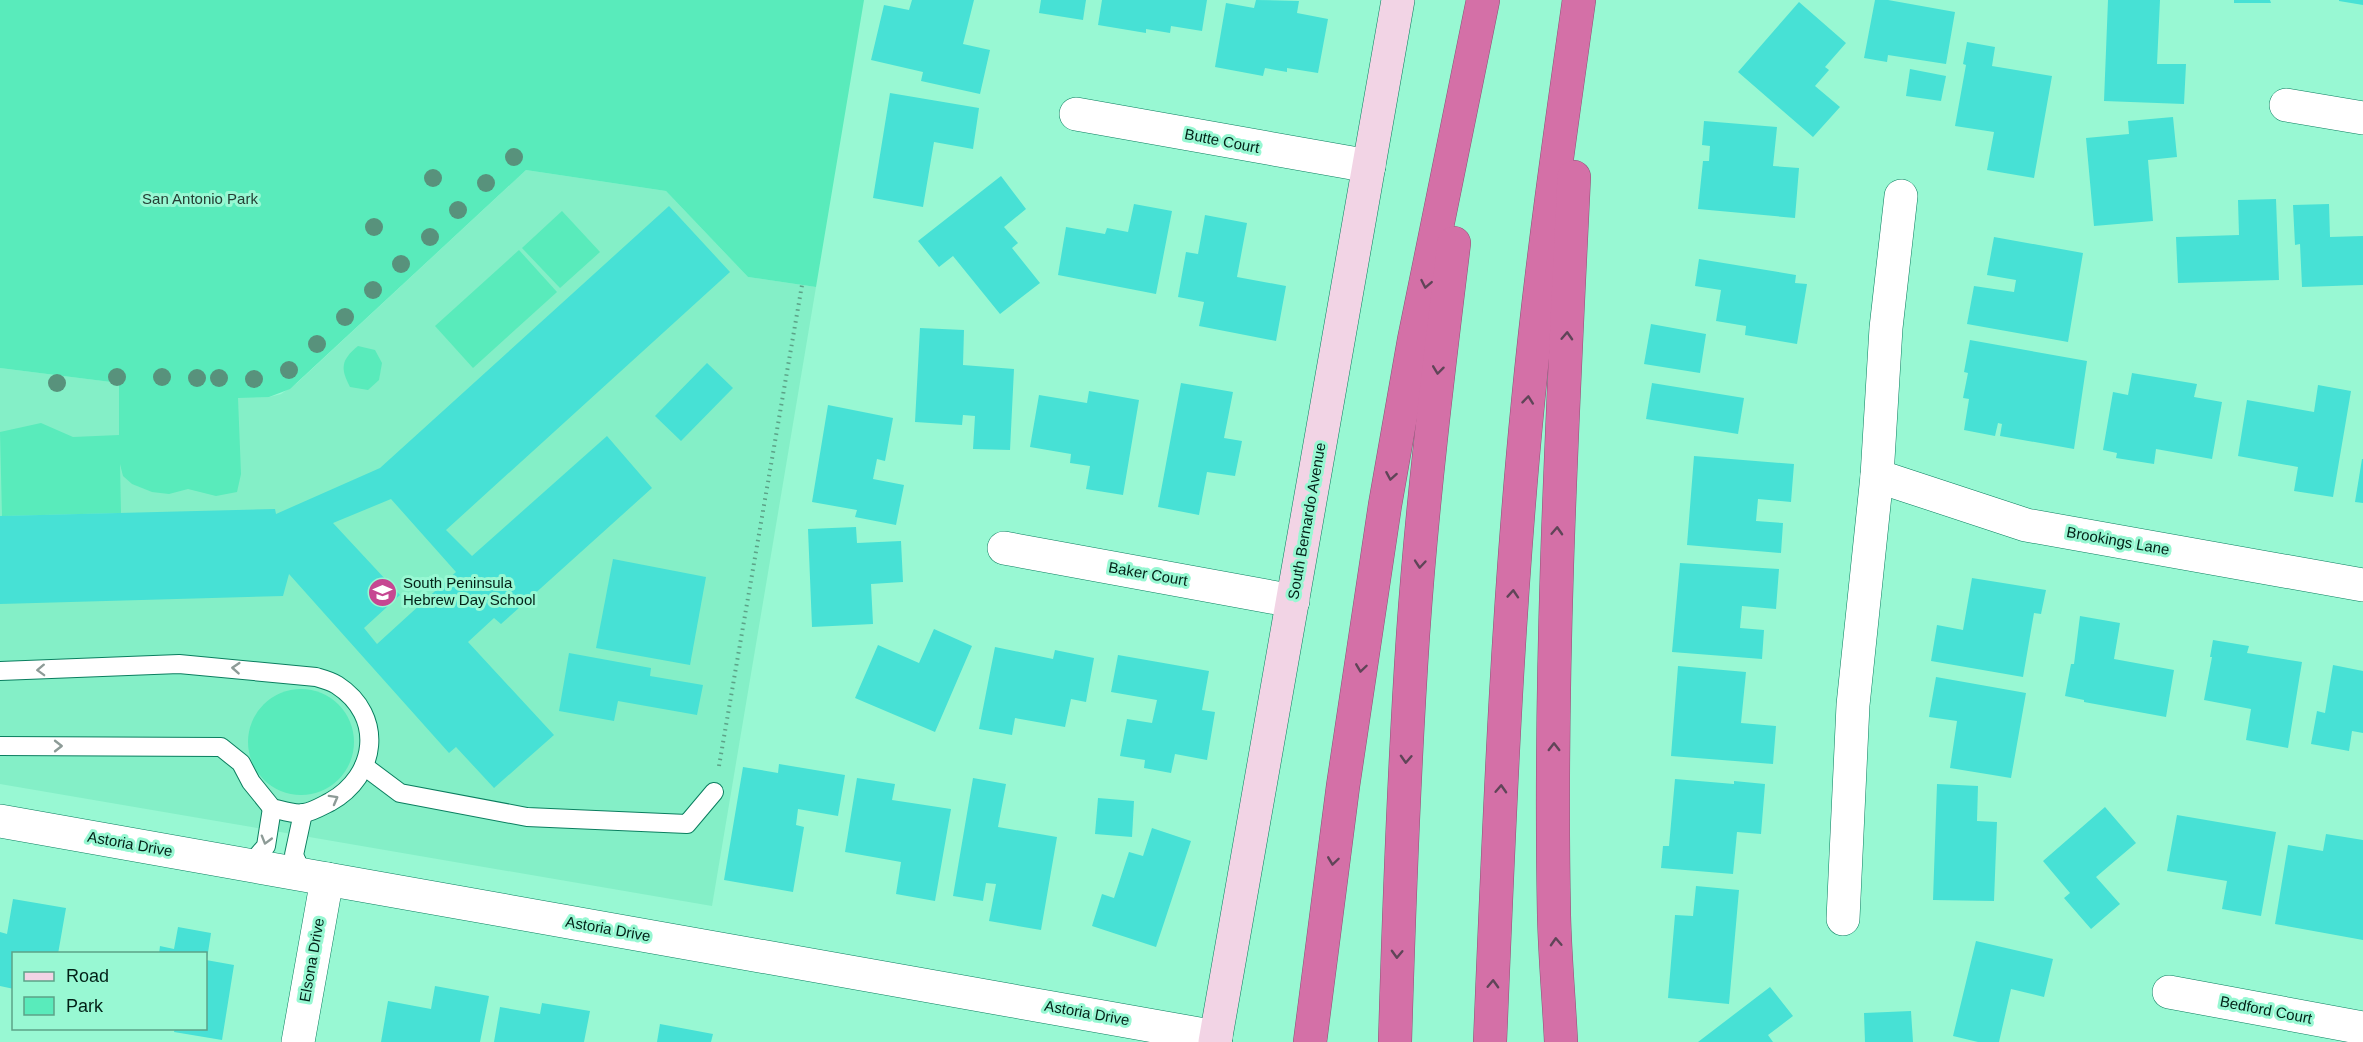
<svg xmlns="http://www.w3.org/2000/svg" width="2363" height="1042" font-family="Arial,sans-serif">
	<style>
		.built { fill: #84efc7 }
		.green { fill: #59ebbb }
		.building { fill: #47e1d5; fill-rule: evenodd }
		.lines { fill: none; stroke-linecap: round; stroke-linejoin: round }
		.lane-casing { stroke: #0a7e5f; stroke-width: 20 }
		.street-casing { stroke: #0a7e5f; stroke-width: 34 }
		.secondary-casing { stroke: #0a7e5f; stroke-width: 34 }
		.highway-casing { stroke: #8a5475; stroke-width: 34 }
		.path { stroke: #5ca287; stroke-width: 4; stroke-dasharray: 1.5 4.5; stroke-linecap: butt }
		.lane { stroke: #fff; stroke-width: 18 }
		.street { stroke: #fff; stroke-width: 33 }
		.secondary { stroke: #f2d4e5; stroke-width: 33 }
		.highway { stroke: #d470a7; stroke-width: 33 }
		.tree { fill: #58927c }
		.oneway { stroke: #604558 }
		.oneway2 { stroke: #8d9b97 }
		.labels { text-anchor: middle; stroke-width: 6; stroke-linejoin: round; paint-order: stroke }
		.street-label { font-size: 15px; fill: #022117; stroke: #98f8d3 }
		.park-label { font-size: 15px; fill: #243e34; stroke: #98f8d3 }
		.poi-label { font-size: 15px; fill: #022117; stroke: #98f8d3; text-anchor: start }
	</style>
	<rect width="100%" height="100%" fill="#98f8d3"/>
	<polygon class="built" points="526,170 666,191 748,277 816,287 712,906 0,784 0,368 119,383 119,399 269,397 281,394 297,383"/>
	<g class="green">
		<polygon points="0,0 864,0 816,287 748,277 666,191 526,170 290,389 269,397 238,398 241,474 237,492 216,496 188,489 169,494 152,492 132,484 123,476 120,464 121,513 2,516 0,432 41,423 73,437 119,435 119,383 0,368"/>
		<polygon points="562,211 600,252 560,288 522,248"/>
		<polygon points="519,250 557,292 473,368 435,326"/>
		<path d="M358,346L375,350L382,363L379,380L368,390L350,387C340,368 341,360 358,346Z"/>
		<circle cx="301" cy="742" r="53"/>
	</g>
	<g class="building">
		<polygon points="912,0 974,0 963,44 990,50 980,94 921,81 923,72 871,60 884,5 909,10"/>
		<polygon points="1041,0 1086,0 1083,20 1039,13"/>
		<polygon points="1102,0 1207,0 1202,31 1171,26 1170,33 1146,29 1146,33 1098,25"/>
		<polygon points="1256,0 1299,1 1297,13 1328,19 1318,73 1287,68 1287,72 1265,68 1263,76 1215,67 1226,3 1254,8"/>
		<polygon points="1875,0 1888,0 1955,12 1946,64 1888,55 1887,62 1864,58"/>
		<polygon points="2108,0 2160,0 2157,64 2186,64 2184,104 2104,101"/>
		<polygon points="2234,0 2270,0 2271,3 2234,3"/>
		<polygon points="2339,0 2363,0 2363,5 2339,1"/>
		<polygon points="1799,2 1846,43 1825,67 1829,70 1815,86 1840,107 1813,137 1738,72"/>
		<polygon points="1967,42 1995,47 1992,66 2052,76 2034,178 1987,170 1994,132 1955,126 1966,65 1963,64"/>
		<polygon points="1910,69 1946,76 1941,101 1906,96"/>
		<polygon points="890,93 979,108 973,149 934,142 923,207 873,198"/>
		<polygon points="2173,117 2177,157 2148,160 2153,221 2094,226 2086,138 2129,134 2128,121"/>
		<polygon points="1704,121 1777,127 1773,166 1799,168 1795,218 1698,209 1703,161 1709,161 1710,146 1702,145"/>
		<polygon points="1001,176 1026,209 1004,227 1018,243 1012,248 1040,283 1000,314 953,256 939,267 918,241"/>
		<polygon points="2276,199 2279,280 2178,283 2176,237 2239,235 2238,200"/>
		<polygon points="1134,204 1172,211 1156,294 1058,275 1066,227 1105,234 1107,228 1128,232"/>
		<polygon points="2329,204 2330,237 2363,236 2363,285 2302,287 2300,244 2295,245 2293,205"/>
		<path d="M669,206L730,272L446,530L472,556L607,436L652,488L501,624L494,618L468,642L554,735L494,788L456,747L449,753L289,574L283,596L0,604V516L275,509L276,514L380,468ZM391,499L456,572L377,644L364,628L400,595L333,523Z"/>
		<polygon points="1205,215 1247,223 1237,277 1286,286 1276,341 1199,326 1204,302 1178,297 1186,252 1198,254"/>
		<polygon points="1994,237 2083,253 2068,342 1967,324 1974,286 2014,292 2016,280 1987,275"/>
		<polygon points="1699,259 1796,275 1795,283 1807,284 1797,344 1745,335 1746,326 1716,321 1721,290 1695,286"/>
		<polygon points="1651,324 1706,334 1700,373 1644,364"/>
		<polygon points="920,328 964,330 963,365 1014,369 1010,450 973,449 975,416 963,415 962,425 915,422"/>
		<polygon points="1970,340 2087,361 2074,449 2000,436 2002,424 1998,423 1995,436 1964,430 1969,399 1963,398 1968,373 1964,372"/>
		<polygon points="707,363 733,388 681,441 655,416"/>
		<polygon points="2132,373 2197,384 2194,397 2222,402 2212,459 2156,449 2154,464 2116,458 2117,453 2103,450 2113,392 2128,395"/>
		<polygon points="1181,383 1233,392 1224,438 1242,441 1235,476 1207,472 1199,515 1158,507"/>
		<polygon points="1652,383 1744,398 1738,434 1646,419"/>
		<polygon points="2318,385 2351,391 2333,497 2294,491 2298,467 2238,456 2247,400 2314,412"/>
		<polygon points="1089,391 1139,400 1123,495 1086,489 1090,466 1070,463 1071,454 1030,447 1039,395 1087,403"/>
		<polygon points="828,405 893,418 885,461 877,459 873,479 904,485 896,525 855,517 857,510 812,502"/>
		<polygon points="1694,456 1794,464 1791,502 1758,499 1756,521 1783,523 1781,553 1687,545"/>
		<polygon points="2362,459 2363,459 2363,503 2355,502"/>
		<polygon points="856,527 857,543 901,541 903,582 871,584 873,624 812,627 808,529"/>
		<polygon points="613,559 706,577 690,665 596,648"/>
		<polygon points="1680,563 1779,569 1776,609 1742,606 1740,628 1764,630 1762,659 1672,652"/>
		<polygon points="1972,578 2046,590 2041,614 2034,613 2023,677 1931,661 1937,625 1963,630"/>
		<polygon points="2080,616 2120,623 2114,659 2174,670 2166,717 2084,702 2084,700 2065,696 2071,664 2074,664"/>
		<polygon points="934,629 972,646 935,732 855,698 878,645 919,663"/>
		<polygon points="2213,640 2249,646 2247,653 2302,662 2288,748 2246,740 2251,709 2204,700 2212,657 2210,657"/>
		<polygon points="995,647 1053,659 1055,650 1094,658 1086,702 1071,699 1065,727 1015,718 1012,735 979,729"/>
		<polygon points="569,653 651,668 650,676 703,685 697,715 618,701 614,721 559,711"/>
		<polygon points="1118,655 1209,671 1202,710 1215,712 1207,760 1175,754 1171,773 1144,768 1145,760 1120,756 1127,719 1152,723 1157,700 1111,692"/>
		<polygon points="2333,665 2363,671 2363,733 2352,731 2349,751 2311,744 2317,711 2325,713"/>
		<polygon points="1678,666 1746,672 1741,723 1776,726 1773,764 1671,756"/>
		<polygon points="1936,677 2026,693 2011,778 1950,768 1957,721 1929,717"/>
		<polygon points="779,764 845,775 838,816 798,809 796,825 804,827 793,892 724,880 743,767 778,773"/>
		<polygon points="857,778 895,784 892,800 951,809 935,901 896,894 901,862 845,852"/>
		<polygon points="973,778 1006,784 998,827 1057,837 1041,930 989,921 996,884 986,883 983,901 953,896"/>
		<polygon points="1675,779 1734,784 1734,781 1765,784 1761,834 1737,832 1733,874 1661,868 1663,846 1669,846"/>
		<polygon points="1937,784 1978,786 1977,821 1997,822 1994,901 1933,900"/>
		<polygon points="1098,798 1134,801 1132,837 1095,834"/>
		<polygon points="2105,807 2136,843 2096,877 2120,904 2091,929 2064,898 2070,893 2043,861"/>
		<polygon points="2177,815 2276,832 2261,916 2222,909 2227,881 2167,871"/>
		<polygon points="1152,828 1191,841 1156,947 1092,926 1102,894 1114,898 1129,852 1143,856"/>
		<polygon points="2326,834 2363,840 2363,940 2275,924 2288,845 2323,851"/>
		<polygon points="1696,886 1739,890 1729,1004 1668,998 1675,915 1693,916"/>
		<polygon points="13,899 66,908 58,954 14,954 14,989 0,986 0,932 7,934"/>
		<polygon points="178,927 211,933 207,959 206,954 159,954 160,946 174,949"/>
		<polygon points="1976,941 2053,959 2044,997 2011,989 1999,1042 1978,1042 1953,1036"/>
		<polygon points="206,960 234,965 222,1040 174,1032 175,1028 206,1028"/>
		<polygon points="435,986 489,996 480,1042 381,1042 388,1001 431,1009"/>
		<polygon points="1770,987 1793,1016 1768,1035 1773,1042 1698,1042"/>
		<polygon points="542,1003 590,1011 584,1042 494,1042 500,1007 540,1014"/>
		<polygon points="1911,1011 1913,1042 1865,1042 1864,1013"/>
		<polygon points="660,1024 713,1034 711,1042 657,1042"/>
	</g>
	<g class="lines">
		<defs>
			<g id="lane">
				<path d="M0,671L179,664L316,677C323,679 331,681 337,685C385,716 377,776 330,802C322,806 312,812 304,813C295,815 281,810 272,808L251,782L241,763L221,747L0,746"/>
				<polyline points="364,766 400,793 527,817 687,824 714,792"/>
				<polyline points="249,866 266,846 272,808"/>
				<polyline points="303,875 294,855 303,813"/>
			</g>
			<g id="street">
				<polyline points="2286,105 2363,118"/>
				<polyline points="1076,114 1369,166"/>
				<polyline points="1877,476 2026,525 2363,585"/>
				<polyline points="1004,548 1293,601"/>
				<polyline points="0,821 1216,1037"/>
				<polyline points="1843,919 1853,705 1877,476 1886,328 1901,196"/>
				<polyline points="2169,992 2363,1028"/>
				<polyline points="298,1042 327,879"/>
			</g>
			<polyline id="secondary" points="1215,1042 1398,0"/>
			<g id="highway">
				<polyline points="1310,1042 1343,786 1385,505 1414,340 1483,0"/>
				<path d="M1395,1042C1399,906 1404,770 1413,635C1422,504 1438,373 1454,243"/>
				<path d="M1490,1042C1499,828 1507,614 1528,402C1541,267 1560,134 1579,0"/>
				<path d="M1561,1042C1559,1000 1555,958 1554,915C1549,669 1562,423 1574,177"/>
			</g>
		</defs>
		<use href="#lane" class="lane-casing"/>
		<use href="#street" class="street-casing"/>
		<use href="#secondary" class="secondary-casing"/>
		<use href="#highway" class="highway-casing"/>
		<polyline class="path" points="719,766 802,285"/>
		<use href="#lane" class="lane"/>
		<use href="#street" class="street"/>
		<use href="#secondary" class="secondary"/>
		<use href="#highway" class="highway"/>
	</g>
	<g class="tree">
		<circle cx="514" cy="157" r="9"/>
		<circle cx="433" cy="178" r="9"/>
		<circle cx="486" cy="183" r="9"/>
		<circle cx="458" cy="210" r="9"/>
		<circle cx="374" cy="227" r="9"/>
		<circle cx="430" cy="237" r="9"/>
		<circle cx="401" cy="264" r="9"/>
		<circle cx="373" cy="290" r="9"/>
		<circle cx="345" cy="317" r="9"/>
		<circle cx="317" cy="344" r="9"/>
		<circle cx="289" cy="370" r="9"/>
		<circle cx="117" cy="377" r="9"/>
		<circle cx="162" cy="377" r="9"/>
		<circle cx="197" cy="378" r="9"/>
		<circle cx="219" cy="378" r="9"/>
		<circle cx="254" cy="379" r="9"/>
		<circle cx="57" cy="383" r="9"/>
	</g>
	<defs><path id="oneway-chevron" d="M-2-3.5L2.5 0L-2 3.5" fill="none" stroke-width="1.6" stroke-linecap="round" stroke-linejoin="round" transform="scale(1.5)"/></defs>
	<g class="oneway">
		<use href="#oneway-chevron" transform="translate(1426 284) rotate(101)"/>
		<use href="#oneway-chevron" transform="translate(1567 336) rotate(-87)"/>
		<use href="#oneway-chevron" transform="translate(1438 370) rotate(97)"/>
		<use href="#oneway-chevron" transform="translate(1528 400) rotate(-84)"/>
		<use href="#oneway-chevron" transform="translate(1391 476) rotate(100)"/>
		<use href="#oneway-chevron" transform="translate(1557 531) rotate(-87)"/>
		<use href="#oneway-chevron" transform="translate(1420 564) rotate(95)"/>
		<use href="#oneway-chevron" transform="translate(1513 594) rotate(-86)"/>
		<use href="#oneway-chevron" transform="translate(1361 668) rotate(98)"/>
		<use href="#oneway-chevron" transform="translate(1554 747) rotate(-90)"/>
		<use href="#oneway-chevron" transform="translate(1406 759) rotate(93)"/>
		<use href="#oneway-chevron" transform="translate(1501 789) rotate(-87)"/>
		<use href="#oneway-chevron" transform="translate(1333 861) rotate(98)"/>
		<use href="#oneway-chevron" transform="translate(1556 942) rotate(-93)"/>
		<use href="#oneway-chevron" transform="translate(1397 954) rotate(92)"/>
		<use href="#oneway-chevron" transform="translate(1493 984) rotate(-88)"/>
	</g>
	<g class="oneway2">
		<use href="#oneway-chevron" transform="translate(236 668) rotate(-176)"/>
		<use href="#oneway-chevron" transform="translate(41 670) rotate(178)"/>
		<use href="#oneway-chevron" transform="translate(58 746)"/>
		<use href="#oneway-chevron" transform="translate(334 799) rotate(-29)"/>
		<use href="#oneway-chevron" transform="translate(266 840) rotate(106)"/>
	</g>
	<defs>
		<symbol id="school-disc" viewBox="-11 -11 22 22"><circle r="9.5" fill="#c64792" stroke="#98f8d3"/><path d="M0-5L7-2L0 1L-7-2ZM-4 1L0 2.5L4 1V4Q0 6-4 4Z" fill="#fff"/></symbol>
	</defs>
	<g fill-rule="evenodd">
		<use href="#school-disc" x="366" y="576" width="33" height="33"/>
	</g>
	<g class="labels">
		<g class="street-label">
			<text transform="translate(1222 141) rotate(11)" y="5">Butte Court</text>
			<text transform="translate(1307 521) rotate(-80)" y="5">South Bernardo Avenue</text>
			<text transform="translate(2118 541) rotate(10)" y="5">Brookings Lane</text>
			<text transform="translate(1148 574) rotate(10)" y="5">Baker Court</text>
			<text transform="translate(130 844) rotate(10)" y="5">Astoria Drive</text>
			<text transform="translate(608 929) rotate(10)" y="5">Astoria Drive</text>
			<text transform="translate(312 960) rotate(-80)" y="5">Elsona Drive</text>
			<text transform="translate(2266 1010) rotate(11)" y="5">Bedford Court</text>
			<text transform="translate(1087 1013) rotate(10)" y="5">Astoria Drive</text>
		</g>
		<g class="park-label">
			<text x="200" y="204">San Antonio Park</text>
		</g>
		<g class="poi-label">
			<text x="403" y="588">South Peninsula<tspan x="403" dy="17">Hebrew Day School</tspan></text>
		</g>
	</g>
	<rect x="12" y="952" width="195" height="78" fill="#98f8d3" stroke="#5ca288" stroke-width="1.5"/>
	<rect x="24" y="972" width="30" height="9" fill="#f2d4e5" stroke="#5ca288" stroke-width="1.5"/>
	<text x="66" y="982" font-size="18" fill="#022117">Road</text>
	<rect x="24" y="997" width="30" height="18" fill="#59ebbb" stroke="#5ca288" stroke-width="1.5"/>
	<text x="66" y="1012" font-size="18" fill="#022117">Park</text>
</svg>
